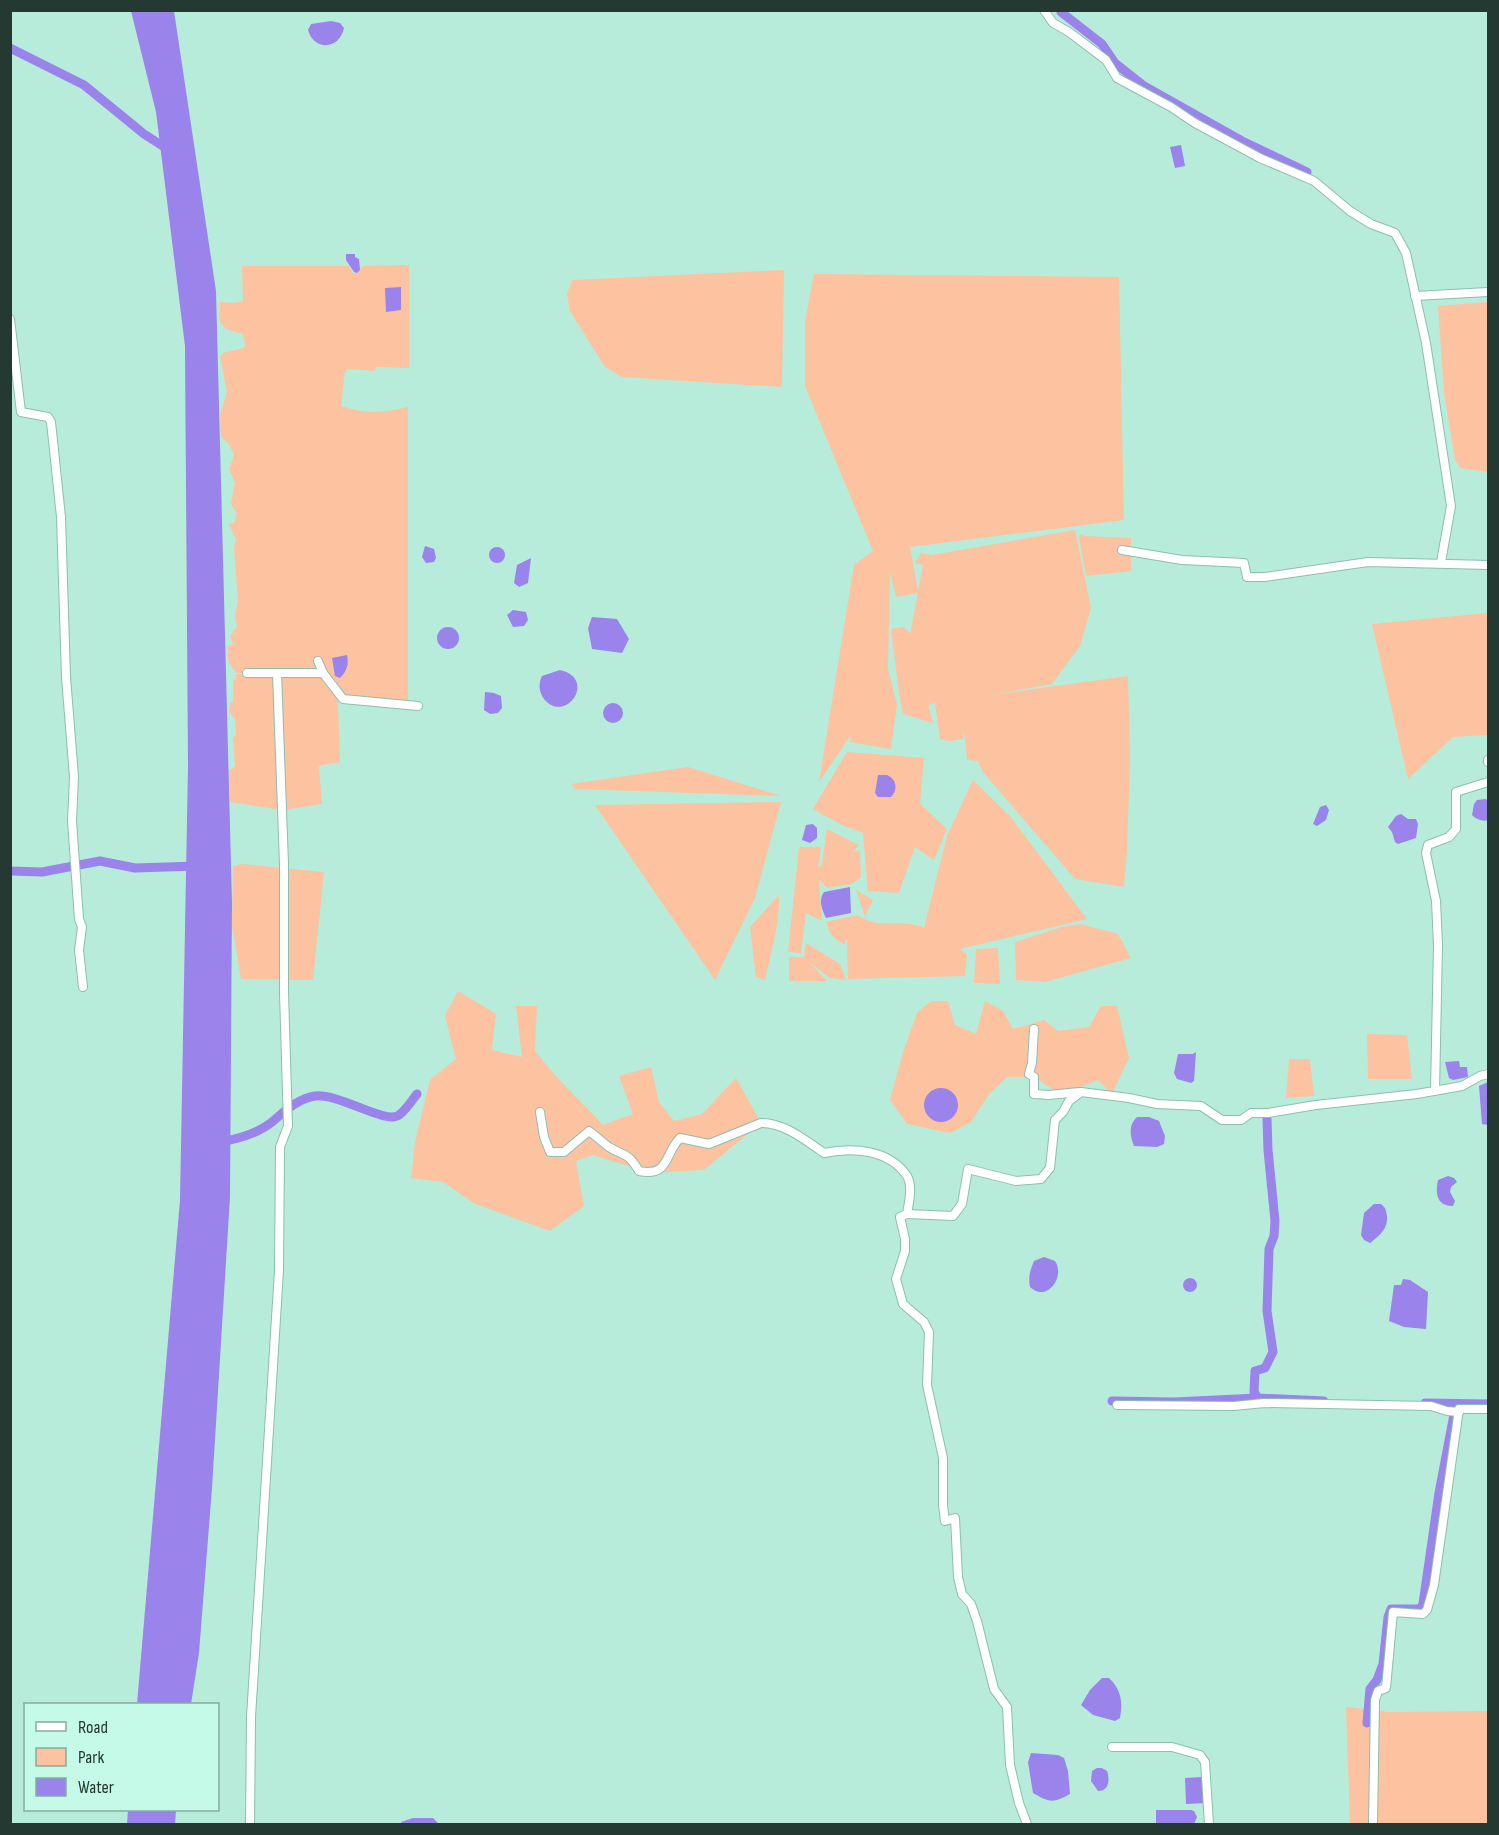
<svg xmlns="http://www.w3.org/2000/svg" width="1499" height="1835" font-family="'Sofia Sans Condensed',sans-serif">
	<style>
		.green { fill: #fdc29f }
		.water { fill: #9a83ea }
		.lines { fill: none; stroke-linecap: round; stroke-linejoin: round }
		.canal { stroke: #9a83ea; stroke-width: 9 }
		.minor-casing { stroke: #8cbfae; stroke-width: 10 }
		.minor { stroke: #fff; stroke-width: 8 }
	</style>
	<rect width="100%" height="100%" fill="#b8ecda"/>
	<g class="green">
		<path d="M409,265V368L377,367L374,371L348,369L345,371L341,406C364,414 384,413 408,407V704L344,698L321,671L237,673C228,664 227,659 228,646L233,645L230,636L237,627L235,616L238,601L234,548L236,540L229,524L234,523L237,514L231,504L235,483L229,469L234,455L229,444L221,437L220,415L227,392L220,357L223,353L244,348L245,344L243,334L226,329L219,320L220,302L234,303L243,301L242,266H349L353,273H357L363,266Z"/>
		<polygon points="784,270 782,387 622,377 605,367 570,311 567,294 572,280"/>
		<polygon points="814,274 1119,277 1124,520 910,547 918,591 923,565 915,563 921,553 932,555 1075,530 1091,608 1080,646 1052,684 991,695 1128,676 1130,758 1127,852 1124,887 1075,879 983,772 978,761 967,760 965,737 962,729 964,739 950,741 940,739 935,703 928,705 933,723 903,714 899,693 891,629 904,627 910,634 918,593 896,597 890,572 888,668 897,705 891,749 850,742 851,735 819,782 854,565 873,551 805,386 805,321"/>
		<polygon points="1488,302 1488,472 1460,468 1455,459 1444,393 1438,306"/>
		<polygon points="1082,534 1085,536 1131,538 1131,571 1086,576 1079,538 1079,535"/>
		<polygon points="1488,613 1488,735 1453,737 1408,779 1372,624"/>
		<polygon points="236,674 275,675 282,810 230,802 229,771 235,766 233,738 236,735 235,719 229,712 230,703 233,702 233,681 236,679"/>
		<polygon points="279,674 322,674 340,699 338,702 340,762 319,766 322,804 284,810"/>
		<polygon points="847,752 924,758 920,804 947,829 934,860 915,847 899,893 868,891 863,833 842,825 813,809"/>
		<polygon points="688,767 781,796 575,789 571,784"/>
		<path d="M973,780L1010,816L1087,919L960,949L967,954L965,976L848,979L847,939L844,945L831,935L826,922L858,915C880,931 902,917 924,928L947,836Z"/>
		<polygon points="781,802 755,898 715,980 595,805"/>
		<polygon points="827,829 859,845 853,852 860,850 861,877 852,884 827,888 819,879 822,921 806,913 801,953 788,952 799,847 821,847 818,868 822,864"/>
		<polygon points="242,864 324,872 313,980 241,979 232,926 233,866"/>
		<polygon points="856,890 873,900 865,916"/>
		<path d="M779,895C780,924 771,952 765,980L756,977L750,927Z"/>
		<polygon points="1080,924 1118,934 1131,958 1045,982 1016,980 1015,942 1062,927"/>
		<polygon points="806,943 840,964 846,980 830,978 809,962 827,981 789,981 789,957 804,957"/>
		<polygon points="998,948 1000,984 974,983 976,949"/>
		<polygon points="458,991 496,1014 492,1050 522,1057 516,1006 537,1006 535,1051 554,1074 603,1125 633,1114 619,1076 651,1067 659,1102 674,1121 702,1114 736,1078 761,1123 704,1170 650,1173 593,1155 576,1161 584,1206 550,1231 475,1204 443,1182 411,1178 415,1142 430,1080 456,1059 445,1016"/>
		<polygon points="931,1001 948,1001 955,1025 976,1034 985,1001 1003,1011 1013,1029 1044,1020 1058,1031 1089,1027 1101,1006 1117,1006 1129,1058 1112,1094 1098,1080 1061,1095 1034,1077 1007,1077 990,1093 971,1122 951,1133 907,1124 890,1100 903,1052 917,1013"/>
		<polygon points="1367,1034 1407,1035 1412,1079 1368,1079"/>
		<polygon points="1289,1059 1310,1059 1314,1096 1286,1098"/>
		<polygon points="1346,1707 1389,1712 1488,1711 1488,1824 1350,1824"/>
	</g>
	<g class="water">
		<polygon points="131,11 174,11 216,291 232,903 230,1197 212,1488 199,1653 191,1704 137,1704 180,1200 188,766 185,346 156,112"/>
		<path d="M331,21L340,23L344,28C339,51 313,50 308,30L311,24Z"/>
		<polygon points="1181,145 1185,166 1175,168 1170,147"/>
		<polygon points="346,254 355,254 355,257 359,259 360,270 357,273 354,272 346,260"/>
		<polygon points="401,287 401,310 386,312 385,288"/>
		<polygon points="425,546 434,549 436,558 434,562 426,563 422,557"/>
		<circle cx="497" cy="555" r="8"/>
		<polygon points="531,558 528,583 519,587 514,583 517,565"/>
		<polygon points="513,610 526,612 528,620 524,626 513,627 507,615"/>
		<polygon points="592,617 617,619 629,639 622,653 592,649 588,628"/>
		<circle cx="448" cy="638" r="11"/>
		<path d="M347,655C349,664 347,671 340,678L335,676L332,658Z"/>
		<path d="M560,670C598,679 565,725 544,699C539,692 538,684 542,676Z"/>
		<polygon points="485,692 494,693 501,696 502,708 498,713 490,714 484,710"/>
		<circle cx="613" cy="713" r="10"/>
		<path d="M887,775C897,779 898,790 891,797H878L875,793L878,775Z"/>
		<path d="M1485,799L1488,800V820C1483,822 1476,819 1472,815L1474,804L1477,800Z"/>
		<polygon points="1326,805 1329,810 1326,820 1317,826 1313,824 1320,807"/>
		<polygon points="1401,814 1408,819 1416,819 1418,824 1416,838 1398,844 1395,842 1392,832 1388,827 1396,816"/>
		<polygon points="813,824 817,828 817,838 810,843 802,840 806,825"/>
		<path d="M850,887L851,913L826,918C822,910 818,900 824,892Z"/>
		<polygon points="1196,1052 1194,1081 1191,1083 1177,1079 1174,1073 1178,1054 1193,1054"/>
		<polygon points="1459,1061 1460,1067 1467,1067 1468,1077 1453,1080 1449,1078 1445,1062"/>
		<polygon points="1488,1082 1488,1125 1482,1124 1479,1086"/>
		<circle cx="941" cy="1105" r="17"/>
		<path d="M1137,1117H1149L1159,1121L1165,1136L1164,1144L1157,1147L1134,1146C1130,1136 1128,1125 1137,1117Z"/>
		<path d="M1448,1176L1454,1178L1457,1182L1451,1187L1450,1192L1455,1201L1453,1206C1437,1206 1435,1194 1438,1180Z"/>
		<path d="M1374,1204H1381L1385,1208C1391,1225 1383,1233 1370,1243L1364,1240L1361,1235L1364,1213Z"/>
		<path d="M1044,1257L1055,1261C1066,1277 1046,1303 1030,1287C1028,1277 1030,1271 1034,1261Z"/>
		<circle cx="1190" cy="1285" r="7"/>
		<polygon points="1403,1279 1410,1280 1428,1292 1426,1329 1404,1327 1389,1321 1394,1285 1401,1285"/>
		<path d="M1102,1678H1109C1121,1689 1123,1702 1120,1718L1115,1721L1093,1715L1081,1705L1090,1690Z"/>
		<path d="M1031,1753L1058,1755L1064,1758L1068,1771L1070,1794C1053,1803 1050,1803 1033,1793L1028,1762Z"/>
		<path d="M1097,1768H1102L1107,1771C1110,1780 1109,1791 1098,1791L1091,1781L1092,1771Z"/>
		<polygon points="1202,1777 1206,1803 1186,1804 1185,1778"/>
		<polygon points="128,1810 176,1810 175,1824 127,1824"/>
		<polygon points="1156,1810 1191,1810 1194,1811 1197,1817 1194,1824 1156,1824"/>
		<polygon points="413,1818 433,1818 439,1824 402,1824 401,1822"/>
	</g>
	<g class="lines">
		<g class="canal">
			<polyline points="1061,12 1102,44 1115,63 1144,86 1242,141 1307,172"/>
			<polyline points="10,48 84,85 144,134 169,150"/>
			<polyline points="10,871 42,872 100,861 135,868 198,866"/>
			<polyline points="1267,1119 1268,1150 1275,1221 1274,1236 1269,1249 1267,1311 1273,1352 1265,1368 1255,1371 1254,1392 1258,1398 1324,1401"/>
			<path d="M220,1142C238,1139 257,1134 272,1122C285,1111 297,1099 315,1096C339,1093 386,1125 399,1115C406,1110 412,1100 417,1094"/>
			<polyline points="1112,1401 1174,1402 1258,1398"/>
			<polyline points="1425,1403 1488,1404"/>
			<polyline points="1367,1723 1370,1689 1377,1680 1383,1664 1388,1617 1391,1609 1420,1609 1423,1604 1439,1493 1456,1404"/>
		</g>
		<defs>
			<g id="minor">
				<polyline points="1044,10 1053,23 1069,32 1106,60 1117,78 1171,107 1195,123 1260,158 1314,181 1350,211 1371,224 1395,233 1406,253 1426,343 1451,506 1441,562"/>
				<polyline points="1415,296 1488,292"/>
				<polyline points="10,319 21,412 48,417 51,422 61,517 66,677 74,777 72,821 79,919 82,927 79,950 83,987"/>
				<polyline points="1122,550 1182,560 1244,563 1247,577 1265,577 1368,562 1488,565"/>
				<polyline points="318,661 323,673 343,699 418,706"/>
				<polyline points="247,673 323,673"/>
				<polyline points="1488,760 1488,762"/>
				<polyline points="1034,1029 1032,1063 1029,1074 1034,1077 1034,1094 1049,1095 1079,1092"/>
				<polyline points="1435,1091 1438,945 1436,901 1426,853 1428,845 1449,837 1456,829 1456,792 1488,782"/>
				<path d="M540,1112L544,1137L550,1152H564L589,1131C596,1136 602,1142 609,1147C625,1157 627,1151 639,1171C670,1177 664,1154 680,1138L709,1144L761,1123C785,1123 805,1140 824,1153C852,1147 889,1149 907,1176C913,1186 909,1202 907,1214L900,1217L905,1239V1251L896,1279L903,1304L924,1322L929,1332L927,1385L943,1458V1505L945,1521L955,1518L958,1577L962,1594L971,1604L977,1621L994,1689L1007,1707L1010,1765L1019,1803L1027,1824"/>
				<polyline points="907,1214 953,1216 962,1204 968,1169 1016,1181 1041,1179 1050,1168 1055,1120 1063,1112 1069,1101 1081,1092 1129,1098 1157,1104 1201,1106 1222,1120 1241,1120 1251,1113 1268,1113 1316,1105 1417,1094 1462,1086 1480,1076 1488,1074"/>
				<polyline points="1117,1405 1234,1406 1264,1403 1431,1406 1447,1411 1459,1412"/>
				<polyline points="1112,1747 1172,1747 1200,1755 1205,1762 1209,1824"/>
				<polyline points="250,1824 251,1717 279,1270 280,1147 288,1126 284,993 284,864 277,673"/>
				<polyline points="1373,1824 1375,1700 1378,1691 1386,1688 1393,1612 1423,1614 1427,1610 1434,1585 1459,1409 1488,1409"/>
			</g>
		</defs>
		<use href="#minor" class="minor-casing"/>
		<use href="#minor" class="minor"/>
	</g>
	<rect width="1499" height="1835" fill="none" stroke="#243932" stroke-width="24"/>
	<rect x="24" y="1703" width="195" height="108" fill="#c5fae8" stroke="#85ad9f" stroke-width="1.5"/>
	<rect x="36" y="1722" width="30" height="9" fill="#ffffff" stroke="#85ad9f" stroke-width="1.5"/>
	<text x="78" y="1733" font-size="18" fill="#243932">Road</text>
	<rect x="36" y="1748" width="30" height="18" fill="#fdc29f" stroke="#85ad9f" stroke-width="1.5"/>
	<text x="78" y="1763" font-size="18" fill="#243932">Park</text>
	<rect x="36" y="1778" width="30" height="18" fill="#9a83ea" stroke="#85ad9f" stroke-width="1.5"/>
	<text x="78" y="1793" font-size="18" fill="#243932">Water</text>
</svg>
